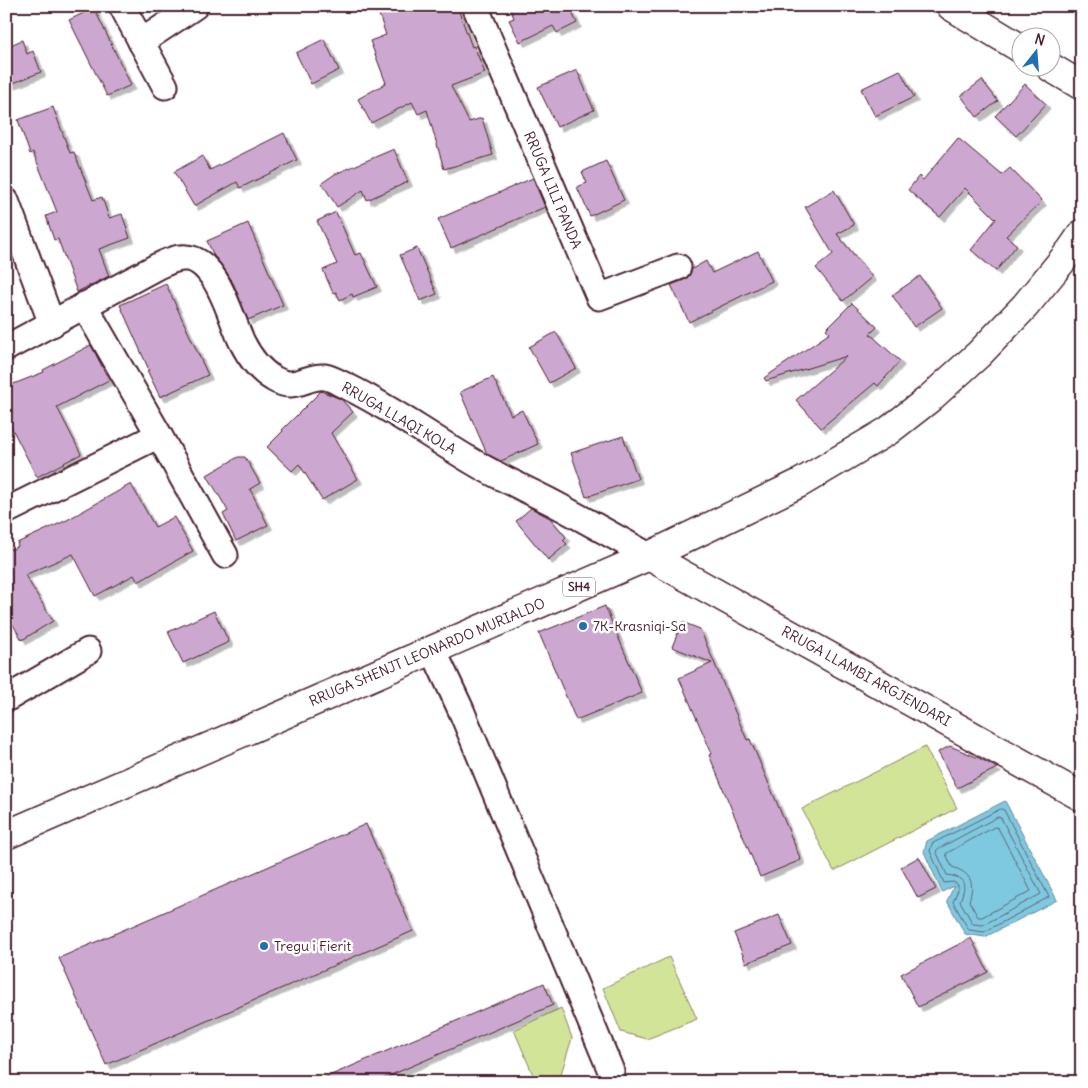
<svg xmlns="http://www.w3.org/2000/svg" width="1088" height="1088" font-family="Delius,sans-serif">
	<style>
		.green { fill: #d2e498; stroke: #8e8262 }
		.water { fill: #7fc9e0; stroke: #6a8598 }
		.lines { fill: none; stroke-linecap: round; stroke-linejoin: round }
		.shore { stroke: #5f6373; stroke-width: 1 }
		.building { fill: #cca8d1; stroke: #4a1f2b; filter: url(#shadow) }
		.street-casing { stroke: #4a1f2b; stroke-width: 29 }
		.secondary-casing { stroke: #4a1f2b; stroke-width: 31 }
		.primary-casing { stroke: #4a1f2b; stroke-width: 31 }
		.street { stroke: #fff; stroke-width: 25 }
		.secondary { stroke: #fff; stroke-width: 28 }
		.primary { stroke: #fff; stroke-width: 28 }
		.poi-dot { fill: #1f6fb2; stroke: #fff; stroke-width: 2 }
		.labels { text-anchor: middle; stroke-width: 5; stroke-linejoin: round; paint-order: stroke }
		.shield { fill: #fff; stroke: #80626b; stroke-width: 1 }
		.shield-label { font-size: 12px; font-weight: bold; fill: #4a1f2b }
		.street-label { font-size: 14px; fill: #4a1f2b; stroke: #fff }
		.poi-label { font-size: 14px; fill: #4a1f2b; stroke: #fff; text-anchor: start }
	</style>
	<defs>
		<filter id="shadow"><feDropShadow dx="4.5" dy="4.5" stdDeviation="0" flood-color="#0004"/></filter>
	</defs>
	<rect width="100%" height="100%" fill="#fff"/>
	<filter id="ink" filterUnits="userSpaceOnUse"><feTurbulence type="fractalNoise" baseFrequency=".02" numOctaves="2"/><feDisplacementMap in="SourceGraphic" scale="10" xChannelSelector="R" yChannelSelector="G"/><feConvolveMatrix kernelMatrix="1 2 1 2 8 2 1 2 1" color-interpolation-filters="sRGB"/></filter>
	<g filter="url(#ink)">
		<g class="green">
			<polygon points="925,747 957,808 834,871 802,809"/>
			<polygon points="669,957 697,1019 647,1039 621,1032 603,988"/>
			<polygon points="561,1008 572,1038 561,1074 543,1082 536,1082 514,1030"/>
		</g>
		<polygon class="water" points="1005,801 1057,900 985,937 965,934 947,901 954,886 942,892 924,852 927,841"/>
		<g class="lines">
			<g class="shore">
				<polygon points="1001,809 1004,810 1049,897 984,932 969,930 953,902 958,890 958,885 953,882 944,883 930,851 932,844"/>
				<path d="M998,817L1001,818L1041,894L983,925L973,924L960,901C966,885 967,878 947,875L936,851L938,849Z"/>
				<path d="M995,827L998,828L1031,891L982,917H978L969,901C975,882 971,873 952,867L946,854Z"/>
			</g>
		</g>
		<g class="building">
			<polygon points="376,6 409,6 411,12 427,6 457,6 472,47 474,46 485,73 451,86 469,122 482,118 493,155 444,169 427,110 418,114 412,102 371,123 358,99 386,83 370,41 386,35"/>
			<polygon points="509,6 569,6 577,23 557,33 553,26 520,42 509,20 514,18"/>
			<polygon points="94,8 131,85 107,96 69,20"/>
			<polygon points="324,39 339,70 311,84 296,53"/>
			<polygon points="22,40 27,54 33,51 41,72 6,86 6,47"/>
			<polygon points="577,70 594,110 557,127 538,87"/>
			<polygon points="900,70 914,97 875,116 861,89"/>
			<polygon points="982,80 998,101 977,117 961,96"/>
			<polygon points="1025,84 1046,104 1016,136 995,116"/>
			<polygon points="53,107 70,153 74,152 93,200 102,197 109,218 122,214 130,238 99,249 109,276 77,292 58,239 54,240 46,216 57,212 33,152 30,154 18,120"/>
			<polygon points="284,133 297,160 240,188 237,182 194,206 174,172 202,156 210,170"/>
			<polygon points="958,138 1002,175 1010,168 1042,201 1006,236 1017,245 996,271 971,250 996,219 965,188 940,217 908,190 919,176 923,180"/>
			<polygon points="394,149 408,182 367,200 363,190 337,207 322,183 335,174"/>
			<polygon points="606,161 624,200 590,216 577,187 587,183 582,172"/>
			<polygon points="533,178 545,207 451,248 438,219"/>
			<polygon points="834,190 854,225 837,234 872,277 843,301 816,268 833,254 805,207"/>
			<polygon points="336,212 355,255 361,253 377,287 353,297 352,294 340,300 336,292 333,293 323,270 337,264 317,221"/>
			<polygon points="248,223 283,305 248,320 234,285 226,271 214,256 207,241"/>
			<polygon points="417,248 437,294 420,301 400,255"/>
			<polygon points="758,251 772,281 689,322 671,285 684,280 689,276 692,269 706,261 712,273"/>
			<polygon points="920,276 942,308 914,327 892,295"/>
			<polygon points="166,284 208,375 160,397 147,370 149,370 120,305"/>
			<polygon points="852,303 877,327 870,334 900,361 878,386 875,383 821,428 796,400 847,356 766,381 764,378 830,333 826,329"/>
			<polygon points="556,332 576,368 549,383 529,347"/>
			<polygon points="91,345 109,380 57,407 81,454 37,477 6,417 6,387 44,372 43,370"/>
			<polygon points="493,377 511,415 522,410 538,444 501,461 487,454 460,392"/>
			<polygon points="321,391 341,399 353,412 331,433 358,479 322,500 299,464 292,471 267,447 283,431 282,430"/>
			<polygon points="623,436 638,479 586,497 571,453"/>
			<polygon points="238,457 245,457 260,483 250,489 268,525 236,541 223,514 228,511 207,475"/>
			<polygon points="131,484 155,527 174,517 193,551 138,582 134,575 95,596 73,554 25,575 53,621 22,640 6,613 6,542 11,550 18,546 17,543 67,520"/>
			<polygon points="531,508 550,518 566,537 563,540 567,544 548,560 516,521"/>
			<polygon points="605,606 642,693 576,720 539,633"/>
			<polygon points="214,611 229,642 183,663 168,632"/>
			<polygon points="682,622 700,629 747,740 750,739 801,860 760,877 709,755 712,754 679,678 712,663 672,647"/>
			<polygon points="950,746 981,759 997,768 957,788 938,752"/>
			<polygon points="366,824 413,931 106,1065 59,958"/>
			<polygon points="919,857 936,889 918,898 901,867"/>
			<polygon points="779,915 792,945 746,963 734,933"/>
			<polygon points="971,938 988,972 918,1007 901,974"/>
			<polygon points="544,983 553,1005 375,1082 315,1082"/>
		</g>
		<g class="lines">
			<defs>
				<g id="street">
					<polyline points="122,6 165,86"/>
					<polyline points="475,6 599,297 678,267"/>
					<polyline points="141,42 195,6"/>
					<polyline points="6,201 52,324"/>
					<polyline points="84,305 159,435 225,555"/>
					<path d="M6,348L158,266C167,262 176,257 186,258C217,259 231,320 242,342C249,356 260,371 274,379C295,392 306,375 325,377C332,378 339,383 346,386C394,409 436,441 482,467C505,480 530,491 553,503C585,520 617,538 649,556"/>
					<polyline points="6,511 159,435"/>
					<polyline points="433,650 461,710 611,1071"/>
					<polyline points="6,699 88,651"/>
				</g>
				<g id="secondary">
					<polyline points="951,6 1020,48"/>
					<polyline points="1050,67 1082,86"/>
					<polyline points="649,556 1082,797"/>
				</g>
				<polyline id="primary" points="6,835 649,556 800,483 888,431 929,399 979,354 1025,306 1071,250 1082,234"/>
			</defs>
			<use href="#street" class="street-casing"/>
			<use href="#secondary" class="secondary-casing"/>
			<use href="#primary" class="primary-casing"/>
			<use href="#street" class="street"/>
			<use href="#secondary" class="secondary"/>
			<use href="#primary" class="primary"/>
		</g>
	</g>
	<g class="poi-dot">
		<circle cx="583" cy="626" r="5"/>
		<circle cx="264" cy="946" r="5"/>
	</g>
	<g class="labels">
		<rect class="shield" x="563" y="577.5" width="32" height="19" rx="4"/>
		<g class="shield-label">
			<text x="579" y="591">SH4</text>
		</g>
		<g class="street-label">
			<text transform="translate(553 190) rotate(67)" y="5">RRUGA LILI PANDA</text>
			<text transform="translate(399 418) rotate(30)" y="5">RRUGA LLAQI KOLA</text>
			<text transform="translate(427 652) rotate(-23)" y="5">RRUGA SHENJT LEONARDO MURIALDO</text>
			<text transform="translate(866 676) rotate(29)" y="5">RRUGA LLAMBI ARGJENDARI</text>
		</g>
		<g class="poi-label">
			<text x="593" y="631">7K-Krasniqi-Sa</text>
			<text x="274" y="951">Tregu i Fierit</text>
		</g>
	</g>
	<rect width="1088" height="1088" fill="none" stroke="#fff" stroke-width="25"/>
	<rect x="12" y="12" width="1063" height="1063" fill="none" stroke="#4a1f2b" stroke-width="2" filter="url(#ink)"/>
	<g transform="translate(1036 52) rotate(17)"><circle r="24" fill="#ffffff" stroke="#b7a5aa"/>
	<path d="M0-4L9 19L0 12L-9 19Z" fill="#1f6fb2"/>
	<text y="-8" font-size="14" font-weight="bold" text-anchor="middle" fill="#4a1f2b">N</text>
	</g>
</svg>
